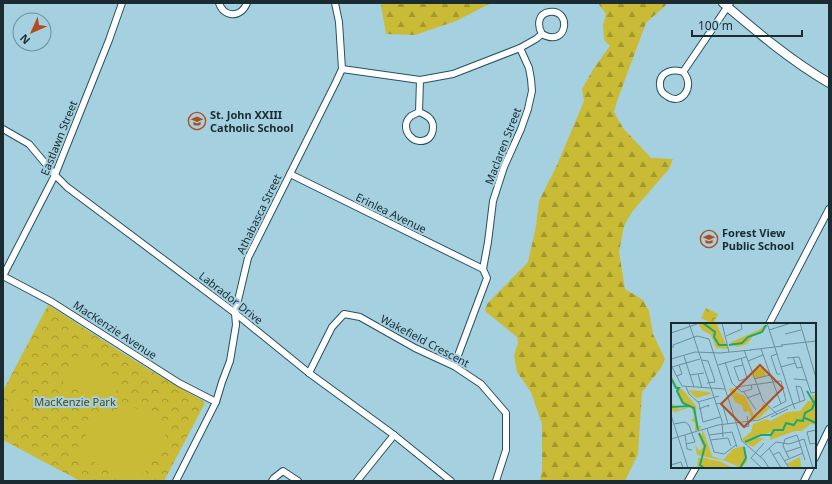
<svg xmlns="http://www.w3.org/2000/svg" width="832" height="484" font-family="'Noto Sans',sans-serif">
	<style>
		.forest { fill: url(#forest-firs) }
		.park { fill: url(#park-crowns) }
		.garden { fill: #cabb36 }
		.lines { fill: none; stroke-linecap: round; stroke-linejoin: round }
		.street-casing { stroke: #28515f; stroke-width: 8 }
		.secondary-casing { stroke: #28515f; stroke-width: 10 }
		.street { stroke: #fff; stroke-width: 6 }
		.secondary { stroke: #fff; stroke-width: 8 }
		.labels { text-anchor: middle; stroke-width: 4; stroke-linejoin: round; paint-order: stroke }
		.poi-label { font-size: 11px; font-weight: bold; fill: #1a2b32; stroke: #a4d0e0; text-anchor: start }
		.street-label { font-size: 11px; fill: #1a2b32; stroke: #a4d0e0 }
		.park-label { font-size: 11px; fill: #534c0e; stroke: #a4d0e0 }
		.inset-river { fill: none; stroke: #1ea776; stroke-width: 2 }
		.inset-road { fill: none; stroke: #6d8e9a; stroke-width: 1 }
		.view { fill: #b24d1d; fill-opacity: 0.15; stroke: #b24d1d; stroke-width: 2 }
		.inset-edge { fill: none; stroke: #1a2b32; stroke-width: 2 }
	</style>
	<defs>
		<pattern id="forest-firs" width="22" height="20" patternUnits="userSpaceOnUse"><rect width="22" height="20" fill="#cabb36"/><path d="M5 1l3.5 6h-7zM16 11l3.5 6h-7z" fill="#a3982e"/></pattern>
		<pattern id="park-crowns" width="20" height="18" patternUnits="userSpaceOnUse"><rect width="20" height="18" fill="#cabb36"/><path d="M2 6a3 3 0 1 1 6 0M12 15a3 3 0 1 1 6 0" fill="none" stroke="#a3982e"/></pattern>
	</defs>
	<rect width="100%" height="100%" fill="#a4d0e0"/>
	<g class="forest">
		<polygon points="383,3 491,3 456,21 415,35 386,34 381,5"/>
		<polygon points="598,3 666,3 666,5 646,23 617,101 614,112 623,128 651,158 673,159 669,169 631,213 624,226 619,252 625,289 643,300 649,311 653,334 665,359 661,368 642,392 638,454 625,481 540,481 542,471 542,424 531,392 517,372 514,355 518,343 517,337 485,311 487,304 528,262 536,226 539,201 557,165 584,101 582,89 594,68 610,46 604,40 603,25 606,14"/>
	</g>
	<g class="park">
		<path d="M48,305C99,337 149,372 202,400L205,403L164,481H80L3,440V391Z"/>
		<polygon points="706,308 718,314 713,324 701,318"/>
	</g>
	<g class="garden">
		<polygon points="79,354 123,380 106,407 63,382"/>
		<polygon points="18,387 28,392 17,411 8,406"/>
		<path d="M130,407C150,411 155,414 170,426L144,474L142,473L138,481C133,481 130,479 126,477L125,479L81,455C82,450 82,446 83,442C88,427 102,414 117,409C122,408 126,408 130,407Z"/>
	</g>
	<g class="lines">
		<defs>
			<g id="street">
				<path d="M219,3C224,18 241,18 247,3"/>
				<path d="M342,69L420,80L453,74L520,48L536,39L542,34C568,49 572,8 549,12C538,14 537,25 542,34"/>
				<path d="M683,72C673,68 659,72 660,85C660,90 663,94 667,96C682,107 696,85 683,72L730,3"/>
				<path d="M419,112C417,113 413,115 411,116C397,128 415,149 429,138C432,135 433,131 433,127C433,118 426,115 419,112L420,80"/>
				<polyline points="3,129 29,144 55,175 67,187 235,313 309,373 394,435 451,481"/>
				<polyline points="290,174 483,269"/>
				<polyline points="3,276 55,175 109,40 122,3"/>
				<polyline points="3,276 52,302 179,383 216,402"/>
				<polyline points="769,324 829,209"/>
				<polyline points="454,366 487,278 483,269 488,242 493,201 504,167 521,129 528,109 532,91 531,79 529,68 520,48"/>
				<polyline points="309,373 332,327 344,314 360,317 415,348 454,366 481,384 506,413 506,450 496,481"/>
				<polyline points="815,458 829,429"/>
				<polyline points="176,481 216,402 222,382 230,361 236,325 235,313 248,258 336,82 342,69 339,22 335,3"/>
				<polyline points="272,481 274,478 283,471 298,481"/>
				<polyline points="357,481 394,435"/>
				<polyline points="688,481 696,467"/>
				<polyline points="804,481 811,467"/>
			</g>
			<path id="secondary" d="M723,3C757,32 790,60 829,83"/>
		</defs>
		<use href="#street" class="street-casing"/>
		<use href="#secondary" class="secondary-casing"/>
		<use href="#street" class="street"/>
		<use href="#secondary" class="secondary"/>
	</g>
	<defs>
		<symbol id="school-ring" viewBox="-11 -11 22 22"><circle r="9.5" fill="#a4d0e0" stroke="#b24d1d" stroke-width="1.5"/><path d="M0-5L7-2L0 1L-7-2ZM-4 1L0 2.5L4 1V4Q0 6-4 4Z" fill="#b24d1d"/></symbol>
	</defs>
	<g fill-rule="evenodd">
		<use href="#school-ring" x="187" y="111" width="20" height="20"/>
		<use href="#school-ring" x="699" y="229" width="20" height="20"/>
	</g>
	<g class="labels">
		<g class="poi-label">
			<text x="210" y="119">St. John XXIII<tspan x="210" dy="13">Catholic School</tspan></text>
			<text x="722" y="237">Forest View<tspan x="722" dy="13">Public School</tspan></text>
		</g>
		<g class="street-label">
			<text transform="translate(59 138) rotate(-68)" y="4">Eastlawn Street</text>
			<text transform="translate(503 146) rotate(-69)" y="4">Maclaren Street</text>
			<text transform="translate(391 213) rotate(26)" y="4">Erinlea Avenue</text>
			<text transform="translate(259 214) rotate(-64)" y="4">Athabasca Street</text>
			<text transform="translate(231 298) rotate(38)" y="4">Labrador Drive</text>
			<text transform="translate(115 330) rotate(33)" y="4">MacKenzie Avenue</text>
			<text transform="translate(425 341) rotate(28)" y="4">Wakefield Crescent</text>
		</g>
		<g class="park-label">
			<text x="75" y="406">MacKenzie Park</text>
		</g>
	</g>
	<g transform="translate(671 323)">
		<rect width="145" height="145" fill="#a4d0e0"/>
		<path d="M27,135L48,138L63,145H26Z" fill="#cabb36"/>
		<path d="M27,0H51L46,2L57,26L45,25L40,12L31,7ZM94,2L96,3L92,9L82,13L76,21L67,24L63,23L65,21L58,23L61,20H58L88,7ZM0,52L6,63L12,67L25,83L26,103H31L27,107L24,108V100L20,97L24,94L20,84L4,89L0,87V80L8,86L16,84L10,80ZM62,65L66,70L74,73L83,92L87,93L92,81L99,85L88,95L81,97L78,88L73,89L71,82L64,79L58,66ZM141,72H145V102L140,101L130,108H124L99,117V109L94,112L88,111L85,115L73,119L71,116L80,109L82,101L95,96L100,98L116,89L129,88L137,78L142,79ZM32,107L41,133L52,137L62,126L73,123L76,139L70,145L55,138L26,132L24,121L28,128L32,124L26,109L30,114ZM85,115H93L82,124L74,120ZM29 140a5 5 0 1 1 10 0a5 5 0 1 1-10 0Z" fill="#cabb36"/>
		<path d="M92,44L95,53L83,56L81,48ZM17,67L39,69L40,71L25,75ZM129,134L130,145H121L115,141Z" fill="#cabb36"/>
		<path class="inset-river" d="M32,0L44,9L43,14L48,22H56M58,22L71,20L77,14L91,9L95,2M0,55L5,65H8L6,68L12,80L23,85L27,107M136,68L143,80M0,84L18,83M134,95L145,100M28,110L34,123L29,142L33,145M74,119L90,112H100L103,107H112L115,100L123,102L126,97L132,98L134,90L141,86L145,77M69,145L75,135L73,124"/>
		<path class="inset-road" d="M18,0L51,98L52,114M51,0L58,29M129,0L145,55M98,7L120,0M0,10L26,1M114,11L130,7M55,13L71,6L70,0M110,22L145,18M2,25V22L26,13L38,16L71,118L93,137L98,145M90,26L110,81M73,27L92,78L106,91M79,27L112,23M106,31L100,33L106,51H109M13,33L23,64M122,34L126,45L132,44M70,35L76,55L68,58L63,44L72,42M116,35L128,34L140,70L145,69M0,36L24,29L49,30L80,27M29,36L1,44L11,63L54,66M30,37L37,38L43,55L44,59L36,60M77,38L92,32M54,39L61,60L65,64L110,58L115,78L102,85M47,42L75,34M110,44L124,40M27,51L31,65M19,52L33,50M6,53L11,51L8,42M83,56L99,52M123,56L136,57M15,64L18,71L28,80L32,99L49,94M65,64L71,69L81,66L80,62M73,69L85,87M76,75L90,70M27,79L48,73M44,81L51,80L57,101M28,86L38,82L37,84M124,86L122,81H123L134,77L130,64L125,63L129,79M0,92L17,145M100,94L117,86M3,101L14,99L18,102L24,119L15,121M75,104L78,103L76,93M36,105L43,129L53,131L65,122M145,107L136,109L139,121L145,120M14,112L16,126L21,127M38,112L61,109L66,124M0,116L47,102L88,97L122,81L96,0M133,116L142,145M39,117L57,115L60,123M98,125L110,145M115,129L130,124M102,132L108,129L118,145M89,134L105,119L118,121L133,116M118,135L112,123L114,116L126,112L134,137M113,138L132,130M0,142L10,139L12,145M91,145L80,135L93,120"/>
		<path class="view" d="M89,42L112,65L73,104L50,81Z"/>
		<rect width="145" height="145" class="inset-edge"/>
	</g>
	<rect width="832" height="484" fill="none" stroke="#1a2b32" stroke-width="8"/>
	<g transform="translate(32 32) rotate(225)"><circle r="19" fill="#a4d0e0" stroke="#6d8e9a"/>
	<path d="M0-3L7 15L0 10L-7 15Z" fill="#b24d1d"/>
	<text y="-6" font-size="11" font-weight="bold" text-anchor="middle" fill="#1a2b32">N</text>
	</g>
	<path d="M692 30v6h110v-6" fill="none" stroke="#1a2b32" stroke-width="2"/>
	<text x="698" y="30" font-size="12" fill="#1a2b32" stroke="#a4d0e0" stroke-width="3" paint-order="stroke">100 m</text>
</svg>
